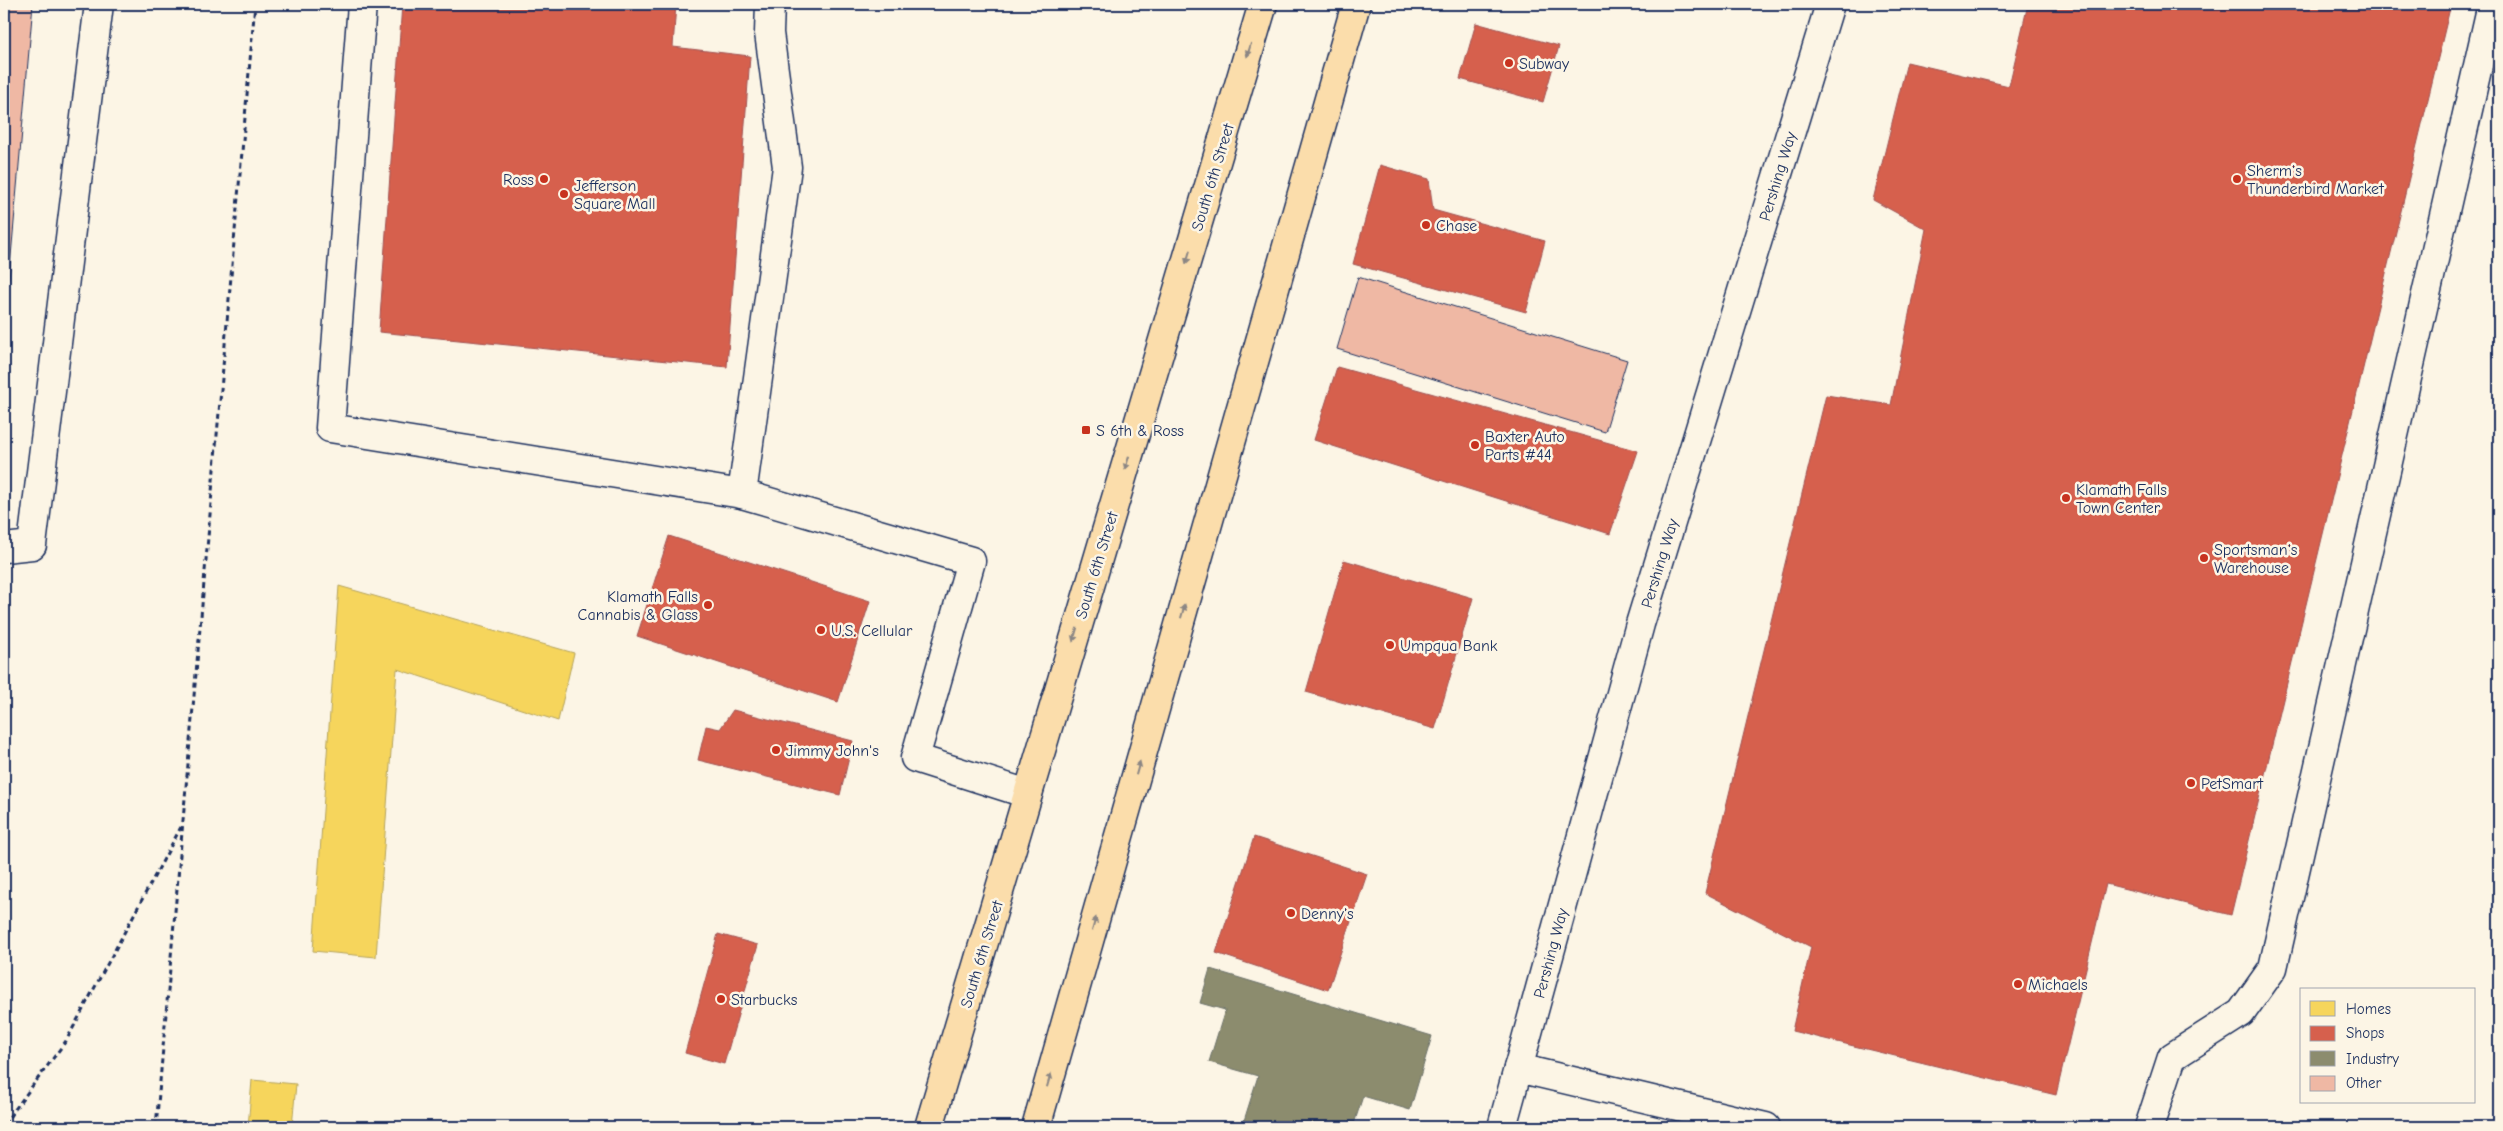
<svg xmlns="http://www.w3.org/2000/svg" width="2503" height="1131" font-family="'Comic Neue',sans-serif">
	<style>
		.homes { fill: #f6d55c; stroke: #b4a35d }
		.shops { fill: #d6604d; stroke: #9e5152 }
		.industry { fill: #8c8c6e; stroke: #6a7069 }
		.building { fill: #efb8a4; stroke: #1b2f5e }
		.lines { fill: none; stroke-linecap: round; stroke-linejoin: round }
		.minor-casing { stroke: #1b2f5e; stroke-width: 31 }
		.major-casing { stroke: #1b2f5e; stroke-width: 31 }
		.path { stroke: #1b2f5e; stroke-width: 3; stroke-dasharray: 5 4; stroke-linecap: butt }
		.minor { stroke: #fcf5e5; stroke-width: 28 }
		.major { stroke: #fbddab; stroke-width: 28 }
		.oneway { fill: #8b8684 }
		.poi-dot { fill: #c8321e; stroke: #fcf5e5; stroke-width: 2 }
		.labels { text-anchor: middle; stroke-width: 5; stroke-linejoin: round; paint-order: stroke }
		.poi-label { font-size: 16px; fill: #1b2f5e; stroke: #fcf5e5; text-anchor: start }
		.street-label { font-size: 16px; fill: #1b2f5e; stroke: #fcf5e5 }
	</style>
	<rect width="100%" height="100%" fill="#fcf5e5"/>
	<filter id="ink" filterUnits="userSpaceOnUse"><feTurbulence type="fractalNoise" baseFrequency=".02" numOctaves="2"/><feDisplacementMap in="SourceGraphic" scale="10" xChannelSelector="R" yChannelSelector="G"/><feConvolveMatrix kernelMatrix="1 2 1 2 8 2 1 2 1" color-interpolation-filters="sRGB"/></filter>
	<g filter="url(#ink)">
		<g class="homes">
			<polygon points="339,586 574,653 558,721 397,669 376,957 313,951"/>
			<polygon points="252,1080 296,1084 292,1127 248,1127"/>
		</g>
		<g class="shops">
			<polygon points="402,4 676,4 673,47 750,56 727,367 379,332"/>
			<polygon points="2028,4 2451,4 2231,915 2106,884 2056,1095 1792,1031 1811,947 1705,893 1826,395 1891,405 1926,229 1873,200 1907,62 2009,86"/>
			<polygon points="1476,23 1559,46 1543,102 1460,79"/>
			<polygon points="1380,165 1429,179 1433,210 1545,241 1526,312 1353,264"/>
			<polygon points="1337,367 1638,451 1610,534 1314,440"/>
			<polygon points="669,536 870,601 838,702 637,636"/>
			<polygon points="1344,560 1473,598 1435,729 1306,692"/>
			<polygon points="733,710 853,741 840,795 698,760 706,726 720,729"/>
			<polygon points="1254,837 1367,874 1328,990 1216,953"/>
			<polygon points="718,934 758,945 724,1064 685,1053"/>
		</g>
		<polygon class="industry" points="1210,969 1432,1036 1410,1110 1363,1096 1353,1127 1242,1127 1258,1076 1209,1062 1225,1010 1200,1003"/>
		<g class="building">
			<polygon points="4,4 33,4 4,337"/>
			<polygon points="1358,277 1627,360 1605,432 1337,349"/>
		</g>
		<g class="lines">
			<defs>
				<g id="minor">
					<polyline points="362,4 330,428 742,494"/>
					<polyline points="770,4 769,33 787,167 742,494 971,561 915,758 1028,794"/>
					<polyline points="4,548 32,545 99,4"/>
					<polyline points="1518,1068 1766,1127"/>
					<polyline points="1502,1127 1640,624 1830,4"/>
					<polyline points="2149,1127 2172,1057 2241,1013 2273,968 2492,4"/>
				</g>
				<g id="major">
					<polyline points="929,1127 1263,4"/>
					<polyline points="1036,1127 1356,4"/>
				</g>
			</defs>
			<use href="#minor" class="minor-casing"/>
			<use href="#major" class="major-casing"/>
			<g class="path">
				<polyline points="4,1124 66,1041 181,827"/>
				<polyline points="156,1127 255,4"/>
			</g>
			<use href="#minor" class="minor"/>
			<use href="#major" class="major"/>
		</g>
		<defs><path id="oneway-solid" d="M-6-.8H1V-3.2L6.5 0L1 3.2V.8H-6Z" transform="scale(1.25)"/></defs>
		<g class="oneway">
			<use href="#oneway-solid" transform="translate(1249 50) rotate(107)"/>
			<use href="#oneway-solid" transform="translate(1188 257) rotate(107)"/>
			<use href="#oneway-solid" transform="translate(1127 463) rotate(107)"/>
			<use href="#oneway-solid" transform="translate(1183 611) rotate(-74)"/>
			<use href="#oneway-solid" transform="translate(1075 635) rotate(107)"/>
			<use href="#oneway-solid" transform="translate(1138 768) rotate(-74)"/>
			<use href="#oneway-solid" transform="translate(1094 924) rotate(-74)"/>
			<use href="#oneway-solid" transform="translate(1049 1080) rotate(-74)"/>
		</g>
	</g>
	<g class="poi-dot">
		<circle cx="1509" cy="63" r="5"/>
		<circle cx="544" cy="179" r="5"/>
		<circle cx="2237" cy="179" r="5"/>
		<circle cx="564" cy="194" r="5"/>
		<circle cx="1426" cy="225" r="5"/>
		<rect x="1081" y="425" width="10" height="10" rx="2.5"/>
		<circle cx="1475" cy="445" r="5"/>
		<circle cx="2066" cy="498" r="5"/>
		<circle cx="2204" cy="558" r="5"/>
		<circle cx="708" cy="605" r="5"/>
		<circle cx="821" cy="630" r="5"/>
		<circle cx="1390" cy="645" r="5"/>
		<circle cx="776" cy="750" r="5"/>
		<circle cx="2191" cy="783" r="5"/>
		<circle cx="1291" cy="913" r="5"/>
		<circle cx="2018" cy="984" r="5"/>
		<circle cx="721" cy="999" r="5"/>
	</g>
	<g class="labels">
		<g class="poi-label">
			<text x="1519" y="69">Subway</text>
			<text x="2247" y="176">Sherm's<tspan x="2247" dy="18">Thunderbird Market</tspan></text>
			<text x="534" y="185" text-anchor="end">Ross</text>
			<text x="574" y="191">Jefferson<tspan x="574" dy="18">Square Mall</tspan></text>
			<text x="1436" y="231">Chase</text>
			<text x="1096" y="436">S 6th &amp; Ross</text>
			<text x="1485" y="442">Baxter Auto<tspan x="1485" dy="18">Parts #44</tspan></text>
			<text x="2076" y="495">Klamath Falls<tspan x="2076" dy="18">Town Center</tspan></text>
			<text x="2214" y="555">Sportsman's<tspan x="2214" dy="18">Warehouse</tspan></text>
			<text x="698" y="602" text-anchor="end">Klamath Falls<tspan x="698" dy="18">Cannabis &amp; Glass</tspan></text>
			<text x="831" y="636">U.S. Cellular</text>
			<text x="1400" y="651">Umpqua Bank</text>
			<text x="786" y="756">Jimmy John's</text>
			<text x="2201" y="789">PetSmart</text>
			<text x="1301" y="919">Denny's</text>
			<text x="2028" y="990">Michaels</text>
			<text x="731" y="1005">Starbucks</text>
		</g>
		<g class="street-label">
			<text transform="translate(1777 176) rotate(-73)" y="6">Pershing Way</text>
			<text transform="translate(1212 177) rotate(-73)" y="6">South 6th Street</text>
			<text transform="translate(1659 563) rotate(-73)" y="6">Pershing Way</text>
			<text transform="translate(1096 565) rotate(-73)" y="6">South 6th Street</text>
			<text transform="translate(1550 953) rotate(-75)" y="6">Pershing Way</text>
			<text transform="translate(981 954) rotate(-73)" y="6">South 6th Street</text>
		</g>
	</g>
	<rect width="2503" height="1131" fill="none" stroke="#fcf5e5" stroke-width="20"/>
	<rect x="10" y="10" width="2483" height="1111" fill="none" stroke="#1b2f5e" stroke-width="2" filter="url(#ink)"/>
	<rect x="2300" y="988" width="175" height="115" fill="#fcf5e5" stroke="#a2a6af"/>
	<rect x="2310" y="1001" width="25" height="15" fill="#f6d55c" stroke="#a2a6af"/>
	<text x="2346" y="1014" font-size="15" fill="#1b2f5e">Homes</text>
	<rect x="2310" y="1026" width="25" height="15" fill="#d6604d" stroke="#a2a6af"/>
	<text x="2346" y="1038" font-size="15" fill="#1b2f5e">Shops</text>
	<rect x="2310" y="1051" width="25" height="15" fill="#8c8c6e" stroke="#a2a6af"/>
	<text x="2346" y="1064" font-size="15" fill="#1b2f5e">Industry</text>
	<rect x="2310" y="1076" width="25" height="15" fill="#efb8a4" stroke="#a2a6af"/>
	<text x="2346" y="1088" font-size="15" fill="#1b2f5e">Other</text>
</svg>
